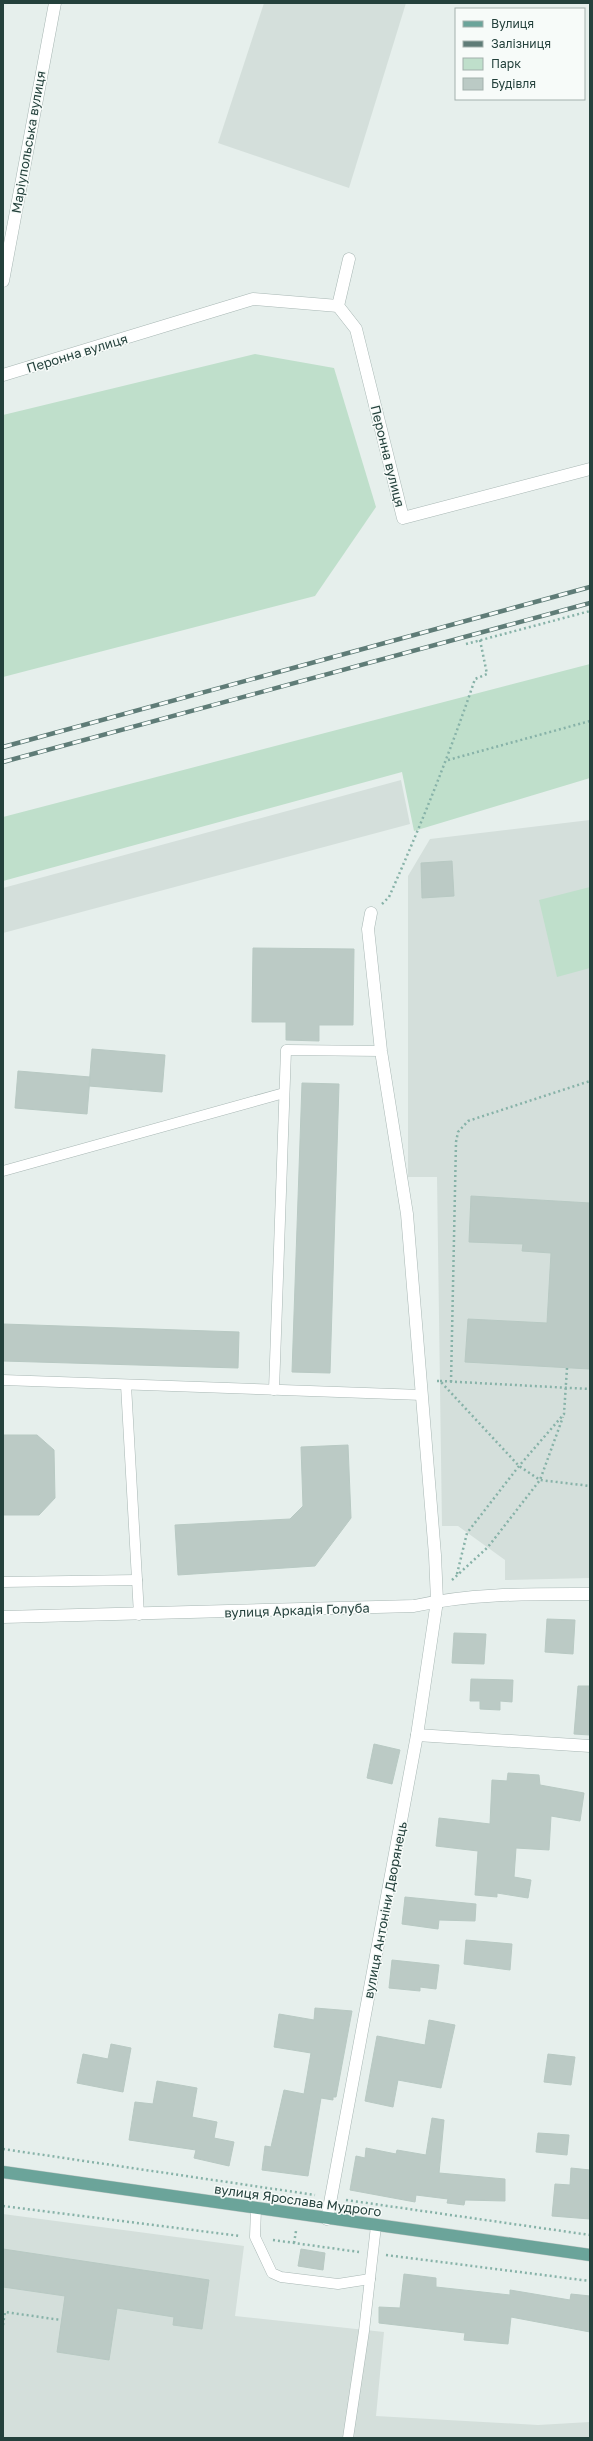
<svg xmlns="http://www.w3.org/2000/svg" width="593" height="2441" font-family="'Golos Text',sans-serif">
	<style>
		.built { fill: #d4dfdb }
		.green { fill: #bfdfcb }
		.building { fill: #bbcac5; stroke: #b8c9c3 }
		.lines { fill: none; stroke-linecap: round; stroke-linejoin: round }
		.lane-casing { stroke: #a8b7b4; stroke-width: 11 }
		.street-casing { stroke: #a8b7b4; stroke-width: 13 }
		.primary-casing { stroke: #c2cac8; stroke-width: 13 }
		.path { stroke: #87b2a8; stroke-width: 2.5; stroke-dasharray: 2 3; stroke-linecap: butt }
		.lane { stroke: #fff; stroke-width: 10 }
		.street { stroke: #fff; stroke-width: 12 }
		.primary { stroke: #6ba49a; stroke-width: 12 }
		.rail-casing { stroke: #5f7c77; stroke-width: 4.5 }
		.rail { stroke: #f7fbf9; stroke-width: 3; stroke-dasharray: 9; stroke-linecap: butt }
		.labels { text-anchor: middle; stroke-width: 3; stroke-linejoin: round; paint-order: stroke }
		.street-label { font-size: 13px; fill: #24413c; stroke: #f7fbf9 }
	</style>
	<rect width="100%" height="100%" fill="#e6efec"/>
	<g class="built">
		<polygon points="264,3 406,3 349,188 218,143"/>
		<polygon points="401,780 410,824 3,933 3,888"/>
		<polygon points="590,820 590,1578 505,1580 505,1560 458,1526 442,1526 437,1177 408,1177 408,876 430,839"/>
		<polygon points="3,2214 244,2246 235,2316 384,2332 376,2416 538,2425 590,2422 590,2438 3,2438"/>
	</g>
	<g class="green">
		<polygon points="255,354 334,368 376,507 315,596 3,677 3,415"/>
		<polygon points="590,664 590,778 414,831 402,772 3,881 3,817"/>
		<polygon points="590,887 590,968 557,977 539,900"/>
	</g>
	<g class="building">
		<polygon points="452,861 454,896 422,898 421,863"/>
		<polygon points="253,948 354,949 353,1025 319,1025 319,1041 286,1040 286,1022 252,1022"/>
		<polygon points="92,1049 165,1055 162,1092 89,1086"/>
		<polygon points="18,1071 90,1077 87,1114 15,1108"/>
		<polygon points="302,1083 339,1084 330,1373 292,1372"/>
		<polygon points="471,1196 590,1203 590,1369 465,1362 468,1319 547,1323 551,1253 522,1251 523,1244 469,1242"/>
		<polygon points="3,1324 239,1332 238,1368 3,1361"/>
		<polygon points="3,1435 37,1435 54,1450 55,1498 39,1515 3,1515"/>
		<polygon points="348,1445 351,1518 315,1566 178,1575 175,1525 290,1519 303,1506 301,1447"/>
		<polygon points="547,1619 575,1620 573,1654 545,1652"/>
		<polygon points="454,1633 486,1634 484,1664 452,1663"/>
		<polygon points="471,1679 513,1680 512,1702 500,1701 500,1710 480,1709 480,1701 470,1701"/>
		<polygon points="578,1686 590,1686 590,1735 574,1734"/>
		<polygon points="374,1744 400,1750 392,1784 367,1778"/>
		<polygon points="508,1773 539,1775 540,1785 584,1793 580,1821 551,1816 549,1850 516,1848 514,1877 531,1880 528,1898 497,1893 497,1897 475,1895 478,1851 436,1846 439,1818 490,1824 492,1780 507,1781"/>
		<polygon points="405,1897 476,1904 475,1921 439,1920 438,1929 402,1924"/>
		<polygon points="466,1940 512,1944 510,1970 464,1964"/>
		<polygon points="392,1960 439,1965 436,1989 420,1987 420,1991 389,1988"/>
		<polygon points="315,2008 352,2011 336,2097 333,2097 333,2100 321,2098 308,2176 262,2170 265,2146 271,2147 284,2090 304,2094 311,2053 274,2047 279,2014 314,2020"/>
		<polygon points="429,2020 455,2025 441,2088 398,2080 393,2107 365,2101 377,2036 425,2045"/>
		<polygon points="111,2044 131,2048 123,2092 77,2083 83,2054 108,2059"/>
		<polygon points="548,2054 575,2057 571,2085 544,2082"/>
		<polygon points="157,2081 197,2088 192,2117 217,2122 214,2138 234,2142 229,2166 194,2158 196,2150 129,2140 135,2102 153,2104"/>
		<polygon points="432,2118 444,2120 439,2173 505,2179 505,2201 465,2200 464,2205 447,2203 448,2199 416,2195 415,2202 350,2190 356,2156 365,2158 366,2148 396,2154 397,2150 426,2155"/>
		<polygon points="538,2133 569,2135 567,2155 536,2152"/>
		<polygon points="571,2168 590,2170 590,2219 552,2216 555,2184 570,2185"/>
		<polygon points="3,2249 209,2280 202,2329 173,2325 174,2317 117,2308 109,2360 57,2352 65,2296 3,2287"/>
		<polygon points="301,2249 325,2253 323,2270 298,2266"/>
		<polygon points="404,2274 436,2278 436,2287 510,2295 510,2290 570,2300 571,2294 590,2296 590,2332 511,2317 508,2344 464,2340 465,2333 379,2323 379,2307 400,2308"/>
	</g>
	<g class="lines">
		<defs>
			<g id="lane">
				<polyline points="3,1171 284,1093"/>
				<polyline points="3,1380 422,1395"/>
				<polyline points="126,1385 139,1615"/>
				<polyline points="274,1390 286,1050 381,1051"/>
				<polyline points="3,1582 137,1580"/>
				<polyline points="256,2208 255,2237 272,2273 281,2277 338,2284 370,2279"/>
				<polyline points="348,2438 364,2331 376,2226"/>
			</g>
			<g id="street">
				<polyline points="349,259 338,306 356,329 403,518 590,469"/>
				<polyline points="3,281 55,3"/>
				<polyline points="3,375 253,299 338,306"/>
				<path d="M3,1617L414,1606C471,1593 532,1594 590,1594"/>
				<polyline points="417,1735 590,1746"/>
				<polyline points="327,2219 417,1735 437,1601 435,1555 407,1214 381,1051 368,929 371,913"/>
			</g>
			<polyline id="primary" points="3,2172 590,2255"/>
		</defs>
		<use href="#lane" class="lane-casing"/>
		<use href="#street" class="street-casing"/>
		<use href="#primary" class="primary-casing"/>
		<g class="path">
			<polyline points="466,644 590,611"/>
			<polyline points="448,760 590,721"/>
			<path d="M382,904L389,897C421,825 450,753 475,679L487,674L480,640"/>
			<polyline points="437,1381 440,1381 519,1466 540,1480 590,1486"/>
			<polyline points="440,1381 590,1389"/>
			<polyline points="451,1382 456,1142 458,1132 468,1121 590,1081"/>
			<polyline points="457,1574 467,1533 519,1466 564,1414 567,1368"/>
			<polyline points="452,1580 488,1547 540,1480 563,1417"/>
			<polyline points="3,2149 315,2195"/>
			<polyline points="346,2200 590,2235"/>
			<polyline points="3,2206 240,2236"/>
			<polyline points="273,2240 359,2252"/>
			<polyline points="294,2243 296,2231"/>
			<polyline points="386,2255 590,2281"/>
			<polyline points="3,2325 5,2312 61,2320"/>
		</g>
		<use href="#lane" class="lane"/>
		<use href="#street" class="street"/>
		<use href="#primary" class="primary"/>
		<defs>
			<g id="rail">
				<polyline points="3,747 590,587"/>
				<polyline points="3,762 590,603"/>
			</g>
		</defs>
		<use href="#rail" class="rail-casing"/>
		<use href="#rail" class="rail"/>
	</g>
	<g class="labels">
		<g class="street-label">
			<text transform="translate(28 142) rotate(-80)" y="5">Маріупольська вулиця</text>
			<text transform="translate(77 353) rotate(-17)" y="5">Перонна вулиця</text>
			<text transform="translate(388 456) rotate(76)" y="5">Перонна вулиця</text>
			<text transform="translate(297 1610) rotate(-2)" y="5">вулиця Аркадія Голуба</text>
			<text transform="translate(385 1910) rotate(-79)" y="5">вулиця Антоніни Дворянець</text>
			<text transform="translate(298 2200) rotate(8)" y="5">вулиця Ярослава Мудрого</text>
		</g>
	</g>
	<rect width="593" height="2441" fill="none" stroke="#24413c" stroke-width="8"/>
	<rect x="455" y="8" width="130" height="92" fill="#f7fbf9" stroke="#a3b1ad"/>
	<rect x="463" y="21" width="20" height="6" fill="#6ba49a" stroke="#a3b1ad"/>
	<text x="491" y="28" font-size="12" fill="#24413c">Вулиця</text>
	<rect x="463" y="41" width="20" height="6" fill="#5f7c77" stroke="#a3b1ad"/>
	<text x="491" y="48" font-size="12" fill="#24413c">Залізниця</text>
	<rect x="463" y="58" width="20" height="12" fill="#bfdfcb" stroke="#a3b1ad"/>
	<text x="491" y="68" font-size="12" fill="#24413c">Парк</text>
	<rect x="463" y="78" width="20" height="12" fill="#bbcac5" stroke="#a3b1ad"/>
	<text x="491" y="88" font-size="12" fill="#24413c">Будівля</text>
</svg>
